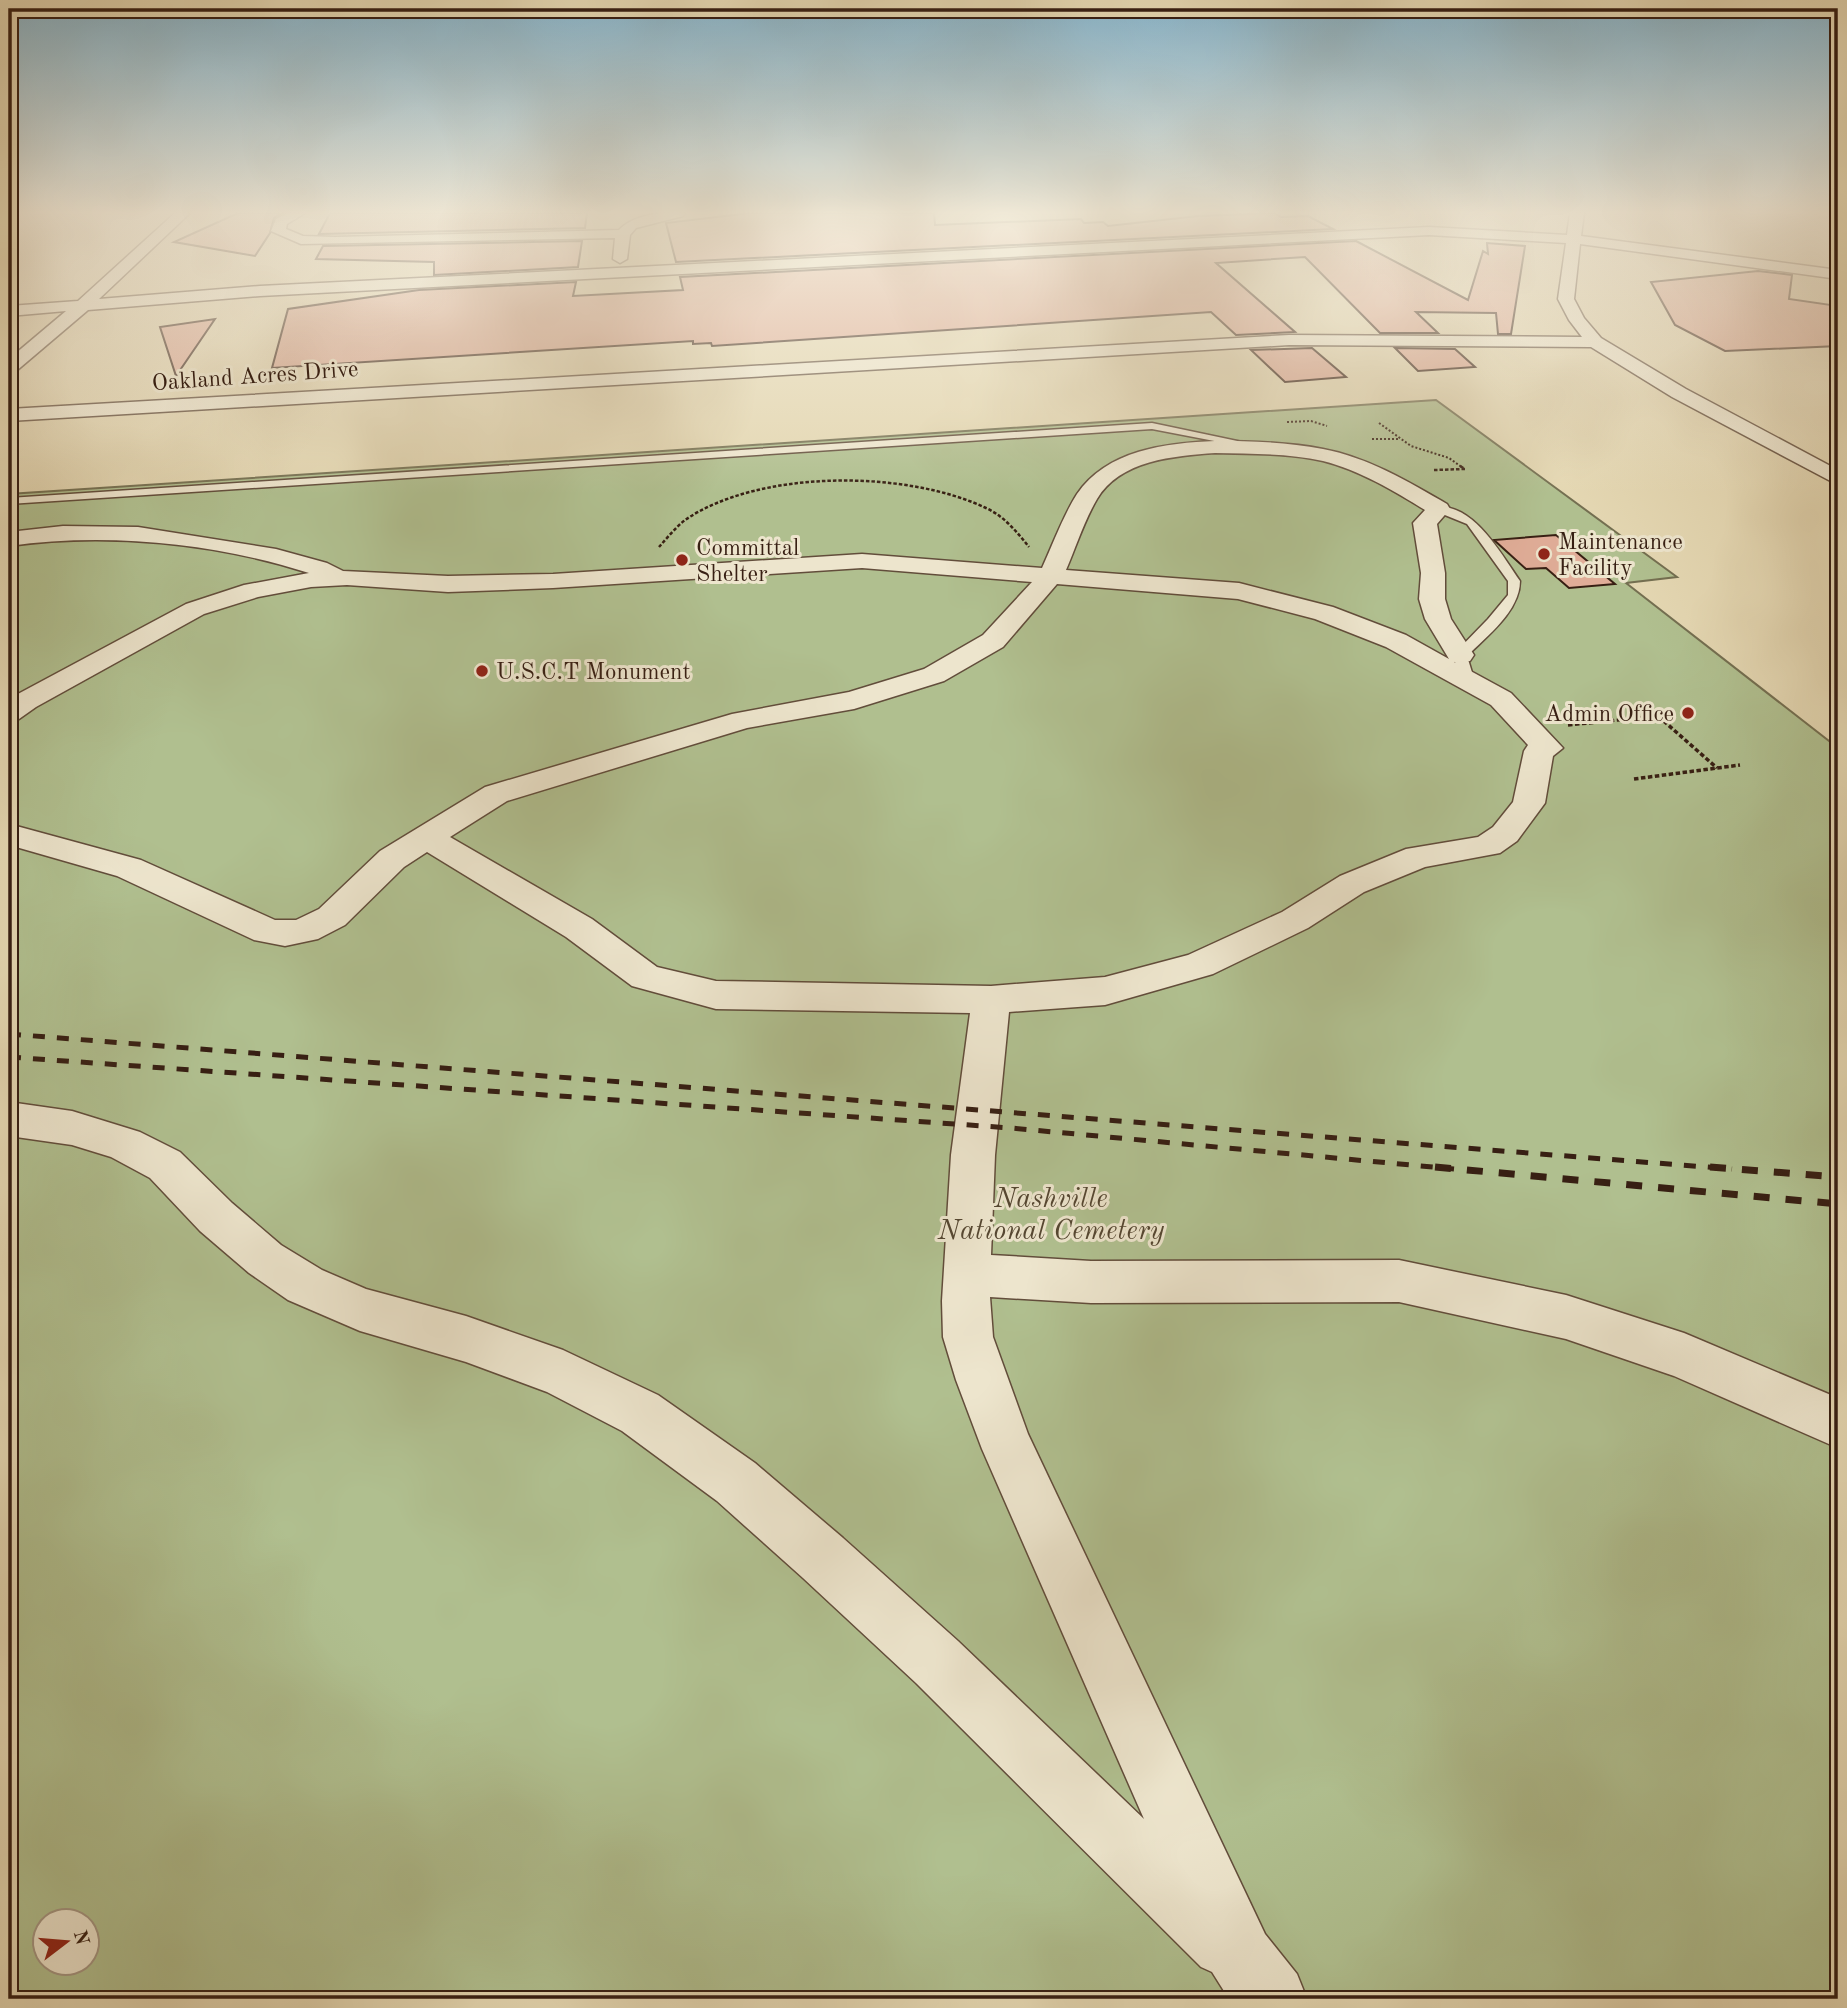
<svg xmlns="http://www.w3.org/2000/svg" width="1847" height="2008" font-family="'Old Standard TT',serif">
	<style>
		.green { fill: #b0bf8f; stroke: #746f51; stroke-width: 2; fill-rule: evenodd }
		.building { fill: #e0ad98; stroke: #371f13; stroke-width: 2 }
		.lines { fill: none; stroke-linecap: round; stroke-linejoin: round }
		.service-casing { stroke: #624d3b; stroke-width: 3 }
		.minor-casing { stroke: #624d3b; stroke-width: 3 }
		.path-far2 { stroke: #371f13; stroke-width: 2; stroke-dasharray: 2 2; stroke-linecap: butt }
		.path-far1 { stroke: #371f13; stroke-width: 2.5; stroke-dasharray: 3.5 2; stroke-linecap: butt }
		.path { stroke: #371f13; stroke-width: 3.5; stroke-dasharray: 4.5 2.5; stroke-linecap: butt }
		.service { fill: #ede5cd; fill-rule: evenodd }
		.minor { fill: #ede5cd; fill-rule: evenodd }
		.rail-far1 { stroke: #371f13; stroke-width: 5; stroke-dasharray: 12 12; stroke-linecap: butt }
		.rail { stroke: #371f13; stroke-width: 7; stroke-dasharray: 16 16; stroke-linecap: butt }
		.poi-dot { fill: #8f2418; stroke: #ede5cd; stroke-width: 2.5 }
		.labels { text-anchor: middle; stroke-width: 6; stroke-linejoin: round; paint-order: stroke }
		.far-street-label { font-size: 23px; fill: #371f13; stroke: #ede5cd }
		.far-poi-label { font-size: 23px; fill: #371f13; stroke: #ede5cd; text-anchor: start }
		.park-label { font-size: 28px; font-style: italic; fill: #554732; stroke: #ede5cd }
	</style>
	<rect width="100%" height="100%" fill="#e4d7b2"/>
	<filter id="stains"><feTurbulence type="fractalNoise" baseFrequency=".00286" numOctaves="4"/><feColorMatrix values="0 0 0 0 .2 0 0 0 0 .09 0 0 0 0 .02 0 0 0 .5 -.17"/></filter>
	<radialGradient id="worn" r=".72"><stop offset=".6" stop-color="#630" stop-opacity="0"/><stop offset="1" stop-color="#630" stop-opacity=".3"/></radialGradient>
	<path class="green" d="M1436,400L1677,577L1626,583L1838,748V1999H9V494ZM46,1920H88V1962H46Z"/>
	<g class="building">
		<polygon points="238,213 282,213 274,218 270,233 255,256 174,242"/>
		<polygon points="330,213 587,213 585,228 319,234"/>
		<polygon points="750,213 934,213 935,225 1081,219 1084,223 1103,222 1108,226 1198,216 1274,213 1281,217 1308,216 1333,229 676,262 666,223"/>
		<polygon points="582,241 578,267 434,275 434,262 316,259 323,246"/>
		<polygon points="1356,241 1468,300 1483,251 1488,254 1487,243 1525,246 1511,334 1498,334 1496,313 1416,312 1438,333 1380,333 1305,257 1216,263 1295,332 1236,335 1211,312 712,346 711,343 693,344 693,341 272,368 288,309 419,290 576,282 573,296 683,290 680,277"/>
		<polygon points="1758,271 1792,275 1789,299 1838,306 1838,346 1725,351 1675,325 1651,282"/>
		<polygon points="215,319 176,376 160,327"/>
		<polygon points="1312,348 1346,377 1285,382 1251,350"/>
		<polygon points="1395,348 1455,349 1475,367 1418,371"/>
		<polygon points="1556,535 1615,584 1569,588 1546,568 1526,569 1494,540"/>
	</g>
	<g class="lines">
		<defs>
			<g id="service">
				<polygon points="1152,423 1261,446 1256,449 1152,429 9,504 9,498"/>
				<path d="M1435,507C1473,502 1501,554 1520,581C1520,611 1487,636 1467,656L1474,679L1467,683L1460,679L1453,655L1488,619L1508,595V581L1467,524L1435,511Z"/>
			</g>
			<g id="minor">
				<polygon points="175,213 190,213 99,299 260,286 1429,227 1567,235 1570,213 1584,213 1581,236 1838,270 1838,279 1580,244 1574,299 1584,318 1601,338 1686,389 1838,470 1838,485 1672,397 1591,347 1289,345 9,421 9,409 1289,335 1582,337 1569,320 1558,299 1566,243 1429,235 260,296 88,310 15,372 9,373 9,359 66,311 9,316 9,306 78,301"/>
				<path d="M288,213H305L287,224L286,229L303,236L335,237L619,230C634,214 664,212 685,213L683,216L636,228L630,235L627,259L620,263L613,259L615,238L301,244L271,231L276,219Z"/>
				<path d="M1215,441C1251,441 1287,442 1323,449C1367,457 1409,482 1447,504L1450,509L1437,524L1445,573V599L1451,619L1474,655L1470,661L1454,662L1511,693L1563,748L1553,756L1545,803L1517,841L1500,853L1425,867L1364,892L1308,928L1213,974L1105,1005L1009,1012L995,1155L991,1255L1091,1261L1399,1260L1566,1295L1684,1333L1838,1398V1448L1674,1376L1566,1339L1399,1302L1091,1303L990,1297L993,1337L1028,1434L1265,1934L1297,1974L1307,1999H1229L1212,1972L1201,1967L916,1683L803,1578L717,1501L622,1431L547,1392L466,1362L360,1331L288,1300L249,1273L200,1231L150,1178L111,1157L72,1145L9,1136V1102L72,1111L140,1132L180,1152L232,1203L281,1245L322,1270L366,1289L466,1316L563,1350L658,1395L755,1463L843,1538L958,1641L1144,1819L982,1449L956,1380L943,1337L942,1301L951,1155L970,1013L716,1009L632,986L566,937L427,852L404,867L345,925L318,939L285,946L254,940L117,876L9,845V824L141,860L275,920H296L319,909L380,851L485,787L732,714L849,692L924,669L983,635L1032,582L862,568L553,588L448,592L347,585L311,587L258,597L204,614L36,707L19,719L9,722V700L16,695L186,604L244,585L309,573C216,543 106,532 9,546V532L63,526L138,527L276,549L327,563L343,571L448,576L553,574L862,554L1042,568C1053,544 1063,516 1077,494C1107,450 1166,443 1215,441ZM1215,453C1251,454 1288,453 1323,461C1359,470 1394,491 1425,510L1413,523L1421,573L1419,599L1425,619L1449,659L1406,635L1333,607L1239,583L1066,570C1076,547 1084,521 1097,499C1120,460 1174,456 1215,453ZM1057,584L1238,599L1315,619L1386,647L1491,705L1528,745L1524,751L1513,802L1493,827L1478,837L1406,849L1340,876L1282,912L1188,955L1105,977L991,986L716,981L657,967L592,919L450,837L507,801L747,728L854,709L944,681L1003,647Z"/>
			</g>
		</defs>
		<use href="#service" class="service-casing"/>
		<use href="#minor" class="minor-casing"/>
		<g class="path-far2">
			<polyline points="1287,422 1311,421 1327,426"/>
			<polyline points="1379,423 1411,446 1449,458 1463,468"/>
			<polyline points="1372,439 1398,439"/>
		</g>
		<g class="path-far1">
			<polyline points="1434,470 1465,469 1460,466"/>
			<path d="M659,547C667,538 676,527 685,520C760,469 906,470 986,508C1004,516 1017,532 1029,547"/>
		</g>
		<g class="path">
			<polyline points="1568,725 1658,716 1717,768"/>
			<polyline points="1634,779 1740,765"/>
		</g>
		<use href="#service" class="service"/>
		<use href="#minor" class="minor"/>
		<g class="rail-far1">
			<polyline points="9,1034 1732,1169"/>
			<polyline points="9,1057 1011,1128 1454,1169"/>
		</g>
		<g class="rail">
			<polyline points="1435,1167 1838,1204"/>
			<polyline points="1710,1167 1838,1177"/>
		</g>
	</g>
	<linearGradient id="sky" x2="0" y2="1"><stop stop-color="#87b6ce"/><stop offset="0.43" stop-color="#f3eddc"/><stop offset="1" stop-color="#f3eddc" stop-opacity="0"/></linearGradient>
	<rect width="1847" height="494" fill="url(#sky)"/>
	<g class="poi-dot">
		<circle cx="1544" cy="554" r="7"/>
		<circle cx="682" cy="560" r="7"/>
		<circle cx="482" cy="671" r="7"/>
		<circle cx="1688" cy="713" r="7"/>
	</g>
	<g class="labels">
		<g class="far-street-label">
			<text transform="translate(255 375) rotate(-4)" y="8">Oakland Acres Drive</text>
		</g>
		<g class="far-poi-label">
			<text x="1558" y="549">Maintenance<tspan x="1558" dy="26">Facility</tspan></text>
			<text x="696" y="555">Committal<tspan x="696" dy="26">Shelter</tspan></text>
			<text x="496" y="679">U.S.C.T Monument</text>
			<text x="1674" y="721" text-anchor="end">Admin Office</text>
		</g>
		<g class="park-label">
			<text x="1051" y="1207">Nashville<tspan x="1051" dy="32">National Cemetery</tspan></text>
		</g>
	</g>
	<rect width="1847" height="2008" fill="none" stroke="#e4d7b2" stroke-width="35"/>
	<rect x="10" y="10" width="1826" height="1987" fill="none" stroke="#371f13" stroke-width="3.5"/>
	<rect x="18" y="18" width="1812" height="1973" fill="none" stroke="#371f13" stroke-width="2"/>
	<g transform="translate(66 1942) rotate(74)"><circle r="33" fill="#ede5cd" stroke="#a49683" stroke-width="2"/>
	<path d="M0-5L12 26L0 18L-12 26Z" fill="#8f2418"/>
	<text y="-10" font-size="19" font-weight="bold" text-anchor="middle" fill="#371f13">N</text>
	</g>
	<rect width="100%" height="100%" filter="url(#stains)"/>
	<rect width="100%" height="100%" fill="url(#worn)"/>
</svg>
